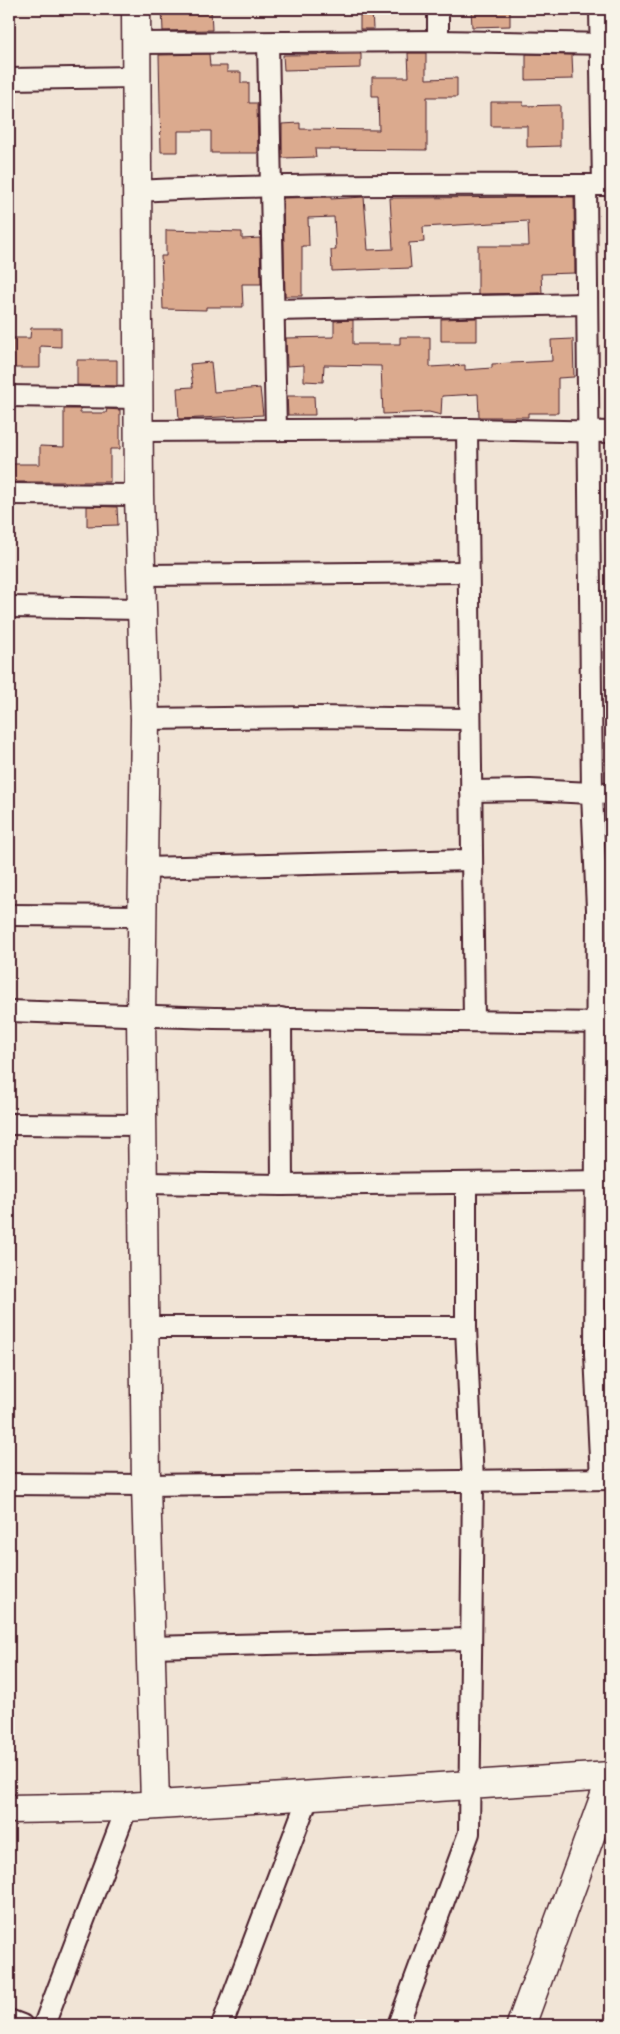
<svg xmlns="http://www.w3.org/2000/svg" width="620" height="2034" font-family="Kalam,sans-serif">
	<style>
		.building { fill: #dbaa8e; stroke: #4a1f2b }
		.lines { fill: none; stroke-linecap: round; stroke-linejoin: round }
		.street-casing { stroke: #4a1f2b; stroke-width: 24 }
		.secondary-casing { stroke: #4a1f2b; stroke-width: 31 }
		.street { stroke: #f7f3e8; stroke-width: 20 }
		.secondary { stroke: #f7f3e8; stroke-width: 28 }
	</style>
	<rect width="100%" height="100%" fill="#f1e4d6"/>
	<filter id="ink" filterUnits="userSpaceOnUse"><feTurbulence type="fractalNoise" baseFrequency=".02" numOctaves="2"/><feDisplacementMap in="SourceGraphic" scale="10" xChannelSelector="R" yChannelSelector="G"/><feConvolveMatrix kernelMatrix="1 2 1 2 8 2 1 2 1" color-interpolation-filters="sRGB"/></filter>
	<g filter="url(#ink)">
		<g class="building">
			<polygon points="162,9 211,9 212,30 163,31"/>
			<polygon points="360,9 372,9 373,29 360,29"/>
			<polygon points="471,9 510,9 510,26 472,27"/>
			<polygon points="408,53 426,53 426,79 457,78 457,97 427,97 427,150 315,149 316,157 282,158 282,124 300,123 300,129 379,130 378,96 372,96 372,77 409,77"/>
			<polygon points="209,54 210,66 227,66 227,72 241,72 241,83 249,83 249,103 257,103 258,153 211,153 211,131 178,131 178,152 161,152 159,55"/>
			<polygon points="361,54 361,68 284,70 283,55"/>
			<polygon points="526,54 572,55 573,79 526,80"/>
			<polygon points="491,102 523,102 523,106 560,105 560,146 527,147 527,126 491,126"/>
			<polygon points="331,197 331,199 364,197 368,250 393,249 390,198 574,197 575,273 541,274 542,293 478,294 478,246 529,246 528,221 423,227 424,242 409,243 411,268 332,271 331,250 336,250 334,217 308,218 309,246 302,246 302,296 285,296 283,198"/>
			<polygon points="166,230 242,232 242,239 260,238 261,284 242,284 243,307 206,307 206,310 163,309 161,256 166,256"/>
			<polygon points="477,318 477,341 441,341 441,319"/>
			<polygon points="353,320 353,344 400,344 400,337 430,337 430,367 465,365 465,370 492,368 492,364 552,361 551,340 573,339 574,377 558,378 558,413 528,413 528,417 479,417 478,394 442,396 441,415 429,412 383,414 381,366 324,365 323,382 304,381 304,365 287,366 286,338 334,337 334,321"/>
			<polygon points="31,328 61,328 61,347 40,346 40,368 13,368 13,338 30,338"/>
			<polygon points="77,360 117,360 117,386 77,385"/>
			<polygon points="211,362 214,392 260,388 263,415 179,419 177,388 193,387 190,364"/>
			<polygon points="287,396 314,396 315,415 288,415"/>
			<polygon points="64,409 80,409 80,413 106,413 107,409 120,410 120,449 110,449 110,482 9,482 9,464 40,464 40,446 64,447"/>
			<polygon points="87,506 117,507 118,525 87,526"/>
		</g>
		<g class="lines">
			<defs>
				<g id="street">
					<polyline points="438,9 438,41"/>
					<polyline points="600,9 603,185"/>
					<polyline points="137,43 438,41 611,44"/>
					<polyline points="268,43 276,429"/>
					<polyline points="9,79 136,77"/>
					<polyline points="586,185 592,794 597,909 595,1354 601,1479"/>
					<path d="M137,191C295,183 453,185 611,185"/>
					<polyline points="274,310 587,304"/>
					<polyline points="9,396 138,398"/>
					<polyline points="467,429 474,1021"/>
					<polyline points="140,431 467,429 611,432"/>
					<polyline points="9,494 139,495"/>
					<polyline points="142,575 468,572"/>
					<polyline points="9,607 143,609"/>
					<polyline points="145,719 314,717 470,719"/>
					<polyline points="471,791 530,790 611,794"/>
					<polyline points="144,868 471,860"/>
					<polyline points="9,915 144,916"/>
					<polyline points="9,1011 214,1018 611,1023"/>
					<polyline points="281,1018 282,1185"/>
					<polyline points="9,1124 143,1125"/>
					<polyline points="144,1183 282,1185 611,1181"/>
					<polyline points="145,1327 466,1327"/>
					<polyline points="9,1484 146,1485 611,1479"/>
					<polyline points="150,1647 471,1639"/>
					<polyline points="9,2020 22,2025"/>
					<polyline points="44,2025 127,1807"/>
					<polyline points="222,2025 309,1795"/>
					<polyline points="398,2025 469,1833 473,1482 466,1327 466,1183"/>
				</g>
				<g id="secondary">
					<polyline points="136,9 139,495 145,719 141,1015 146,1485 155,1803"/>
					<polyline points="9,1809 127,1807 611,1776"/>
					<polyline points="521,2025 611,1779"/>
				</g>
			</defs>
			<use href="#street" class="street-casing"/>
			<use href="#secondary" class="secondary-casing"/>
			<use href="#street" class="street"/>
			<use href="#secondary" class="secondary"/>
		</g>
	</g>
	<rect width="620" height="2034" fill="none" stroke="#f7f3e8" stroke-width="30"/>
	<rect x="15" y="15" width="590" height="2004" fill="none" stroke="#4a1f2b" stroke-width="2" filter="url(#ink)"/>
</svg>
